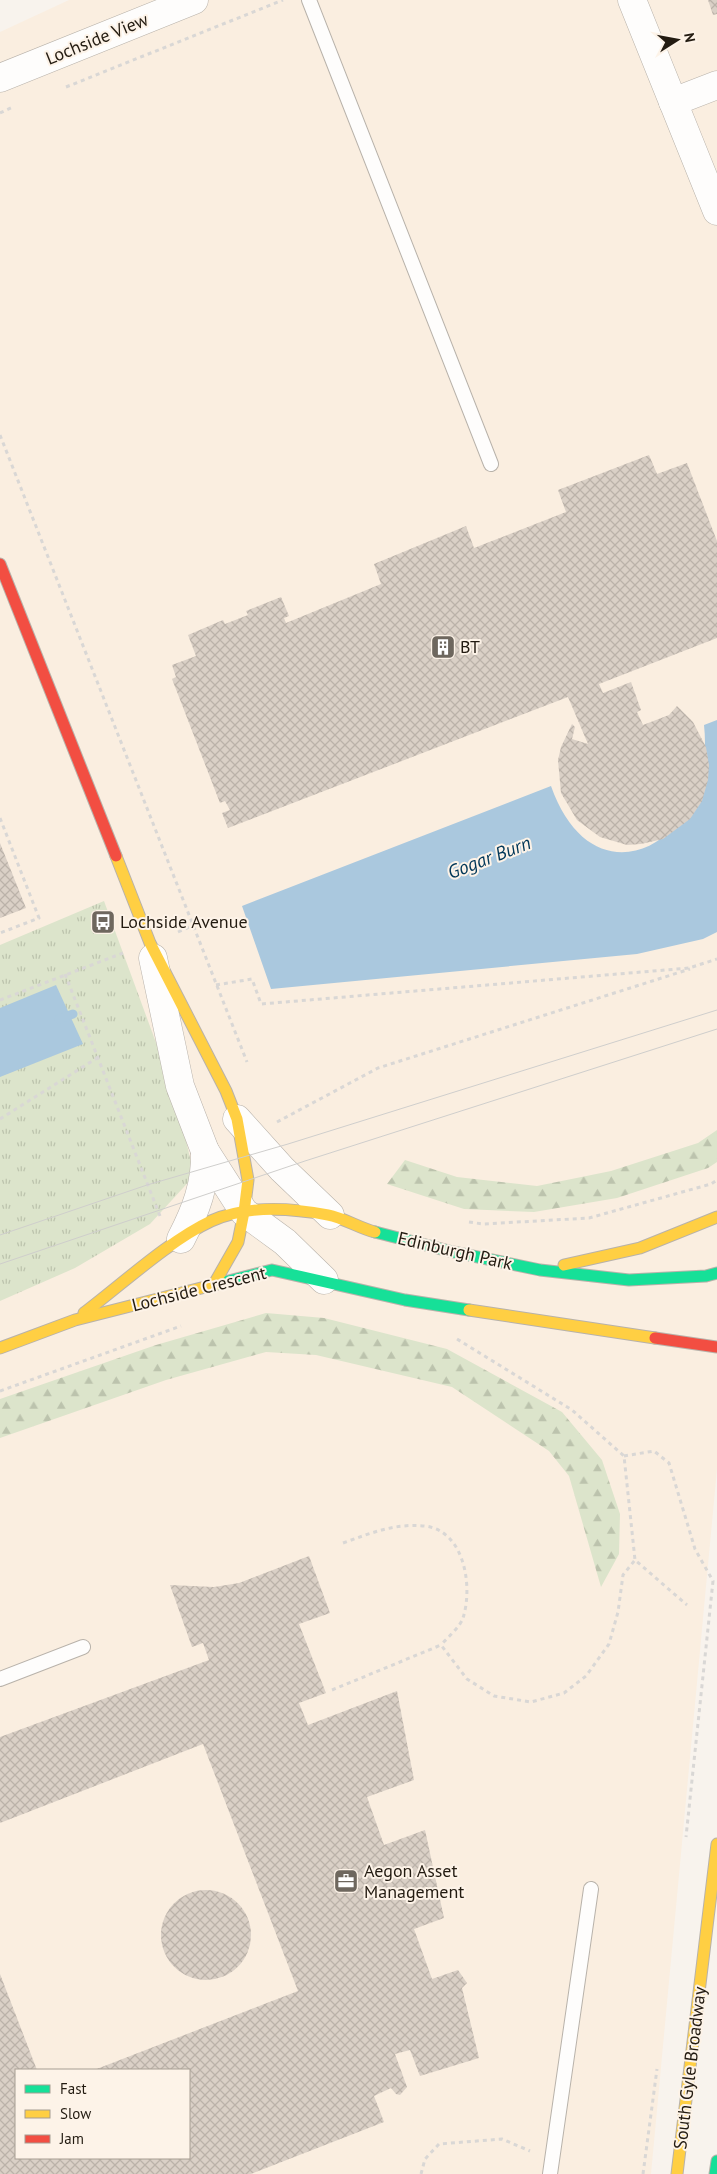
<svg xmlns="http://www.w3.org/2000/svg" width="717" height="2174" font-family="'PT Sans',sans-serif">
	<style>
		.built { fill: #faeee0; fill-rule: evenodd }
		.forest { fill: url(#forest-firs) }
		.park { fill: url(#park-tufts) }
		.water { fill: #aac8de }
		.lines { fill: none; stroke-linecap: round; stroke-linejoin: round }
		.stream { stroke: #aac8de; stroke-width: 9 }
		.building { fill: url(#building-cross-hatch) }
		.lane-casing { stroke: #b8b2aa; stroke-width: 16 }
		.street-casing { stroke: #b8b2aa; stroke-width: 29 }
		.fast-casing { stroke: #b8b2aa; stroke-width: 13 }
		.slow-casing { stroke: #b8b2aa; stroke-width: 13 }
		.jam-casing { stroke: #b8b2aa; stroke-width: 13 }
		.path { stroke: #d9d7d5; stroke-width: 3; stroke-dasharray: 4 4; stroke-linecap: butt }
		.lane { stroke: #fefdfc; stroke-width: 14 }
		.street { stroke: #fefdfc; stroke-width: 28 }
		.fast { stroke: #16e098; stroke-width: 11 }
		.slow { stroke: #ffcf43; stroke-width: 11 }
		.jam { stroke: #f24e42; stroke-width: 11 }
		.tram { stroke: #cfcecc; stroke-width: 1 }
		.labels { text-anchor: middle; stroke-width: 4; stroke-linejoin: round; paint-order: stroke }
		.street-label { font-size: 18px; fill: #231b11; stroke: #fdf3e8 }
		.poi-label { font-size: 18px; fill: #231b11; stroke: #fdf3e8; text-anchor: start }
		.water-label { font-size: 19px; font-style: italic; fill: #003758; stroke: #fdf3e8 }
	</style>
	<defs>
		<pattern id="forest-firs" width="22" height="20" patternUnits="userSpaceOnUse" patternTransform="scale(1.25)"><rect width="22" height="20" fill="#dce4cb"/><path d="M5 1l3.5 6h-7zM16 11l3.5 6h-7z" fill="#bcc3ad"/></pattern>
		<pattern id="park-tufts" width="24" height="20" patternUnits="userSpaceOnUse" patternTransform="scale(1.25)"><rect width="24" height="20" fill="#dce4cb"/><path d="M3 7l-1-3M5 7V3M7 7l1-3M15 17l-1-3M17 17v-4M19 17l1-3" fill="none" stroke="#bcc3ad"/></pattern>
		<pattern id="building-cross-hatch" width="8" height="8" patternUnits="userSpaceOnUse" patternTransform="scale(1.25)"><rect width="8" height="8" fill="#dad0c6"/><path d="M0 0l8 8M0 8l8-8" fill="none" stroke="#bbb2a9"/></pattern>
	</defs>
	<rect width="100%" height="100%" fill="#f8f3ed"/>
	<path class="built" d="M69,0H717V1469L651,2174H0V32ZM16,2070H189V2158H16Z"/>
	<g class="forest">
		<polygon points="717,1130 717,1162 708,1168 617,1198 534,1212 464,1209 387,1184 405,1160 457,1177 537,1186 611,1171 698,1143"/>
		<polygon points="266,1313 324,1318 447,1349 562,1412 602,1460 620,1514 619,1554 601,1587 569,1476 549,1451 452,1387 316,1355 266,1352 166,1380 0,1438 0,1399 156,1345"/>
	</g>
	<polygon class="park" points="104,901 177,1100 194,1176 150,1224 75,1268 0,1301 0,945"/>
	<g class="water">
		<path d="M717,720V932L703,939L637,954L271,989L242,906L551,786C595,911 717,841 704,725Z"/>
		<polygon points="56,985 83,1044 0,1077 0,1008"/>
	</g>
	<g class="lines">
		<polyline class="stream" points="59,1019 73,1014"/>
	</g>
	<g class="building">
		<polygon points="708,0 717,0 717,14 713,15"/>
		<polygon points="649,455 657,474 687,463 717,541 717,638 599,684 603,693 631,682 641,710 637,712 643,725 669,715 677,706 693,722 706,747 709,765 708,780 702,801 690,819 663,839 641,844 627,845 600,837 577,820 561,793 558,760 561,747 572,724 575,727 572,739 588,744 568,697 228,828 222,813 230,810 225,801 220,803 172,679 176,677 172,665 196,656 188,635 223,620 225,624 248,615 246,611 281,597 289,616 284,618 286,623 381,584 374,564 466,526 474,548 566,512 558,490"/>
		<polygon points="0,843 26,908 0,918"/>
		<polygon points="309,1556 330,1613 299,1624 326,1693 299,1703 308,1725 397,1691 414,1780 367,1797 384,1845 425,1830 444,1918 414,1929 432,1979 458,1970 467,1983 462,1988 479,2058 420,2076 410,2050 395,2054 407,2087 400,2095 396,2094 391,2088 374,2096 384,2122 251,2174 0,2174 0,1974 37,2070 16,2070 16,2158 189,2158 189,2070 94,2070 298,1991 203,1744 0,1823 0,1737 209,1660 203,1643 192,1647 170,1585 214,1587 239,1583"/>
		<circle cx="206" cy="1935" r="45"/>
	</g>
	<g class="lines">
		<defs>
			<g id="lane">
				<polyline points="309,0 491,464"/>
				<polyline points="0,1679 83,1647"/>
				<polyline points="550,2174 591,1889"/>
			</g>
			<g id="street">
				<polyline points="632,0 717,211"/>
				<polyline points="0,78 194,0"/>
				<polyline points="673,102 717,85"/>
				<polyline points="153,958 180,1086 205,1151 244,1212 285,1242 324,1280"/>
				<polyline points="237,1119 282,1169 330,1215"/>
				<path d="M181,1239C196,1210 206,1184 205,1151"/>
			</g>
			<g id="fast">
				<polyline points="375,1232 449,1251 540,1270 629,1280 706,1276 717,1273"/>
				<polyline points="217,1284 272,1270 405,1300 469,1310"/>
				<polyline points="715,2174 717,2161"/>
			</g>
			<g id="slow">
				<polyline points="116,856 150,943 226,1091 237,1119 248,1180 244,1212 238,1242 213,1286"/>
				<polyline points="564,1265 640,1248 717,1217"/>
				<polyline points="469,1310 655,1338"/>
				<path d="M84,1313C121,1285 170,1240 211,1221C247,1205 291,1208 328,1215C344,1218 359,1228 375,1232"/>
				<polyline points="0,1348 75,1320 217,1284"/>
				<polyline points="677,2174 717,1844"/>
			</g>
			<g id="jam">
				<polyline points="0,564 116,856"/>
				<polyline points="655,1338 717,1347"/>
			</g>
		</defs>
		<use href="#lane" class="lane-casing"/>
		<use href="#street" class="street-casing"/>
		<use href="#fast" class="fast-casing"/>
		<use href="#slow" class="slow-casing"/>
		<use href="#jam" class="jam-casing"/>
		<g class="path">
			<polyline points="66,87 283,0"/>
			<polyline points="0,113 13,107"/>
			<polyline points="0,435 247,1062"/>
			<polyline points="0,818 39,918 0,933"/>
			<polyline points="178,932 194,925"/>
			<polyline points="65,974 160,1216"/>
			<polyline points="216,985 252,979 261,1004 689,968 717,959"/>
			<polyline points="0,1000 123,953"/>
			<polyline points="0,1119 97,1058"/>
			<polyline points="277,1122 378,1068 690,969"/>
			<polyline points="469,1222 483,1224 589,1218 711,1184 717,1180"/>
			<polyline points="457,1339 572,1410 624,1456 635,1560 687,1605"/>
			<polyline points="0,1391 181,1326"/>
			<polyline points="624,1456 654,1451 669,1463 695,1549 713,1581 686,1837"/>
			<path d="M343,1543C371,1533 395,1523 425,1526C465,1531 473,1587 463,1618C460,1627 448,1637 441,1645"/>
			<polyline points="332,1690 441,1645 467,1679 494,1696 531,1702 564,1693 586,1676 609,1644 618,1612 623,1575 635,1560"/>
			<polyline points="421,2174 425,2159 439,2144 502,2139 530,2151"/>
			<polyline points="643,2174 657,2069"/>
		</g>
		<use href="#lane" class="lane"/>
		<use href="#street" class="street"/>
		<use href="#fast" class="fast"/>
		<use href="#slow" class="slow"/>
		<use href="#jam" class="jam"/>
		<g class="tram">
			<polyline points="0,1235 147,1185 288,1144 717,1010"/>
			<polyline points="0,1264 305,1161 717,1029"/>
		</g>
	</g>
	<defs>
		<symbol id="building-square" viewBox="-11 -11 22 22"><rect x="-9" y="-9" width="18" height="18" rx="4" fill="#6e675e" stroke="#fdf3e8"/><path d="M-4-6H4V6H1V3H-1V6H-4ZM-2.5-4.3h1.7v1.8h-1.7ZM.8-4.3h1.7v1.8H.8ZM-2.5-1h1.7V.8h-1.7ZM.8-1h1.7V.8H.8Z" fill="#fff"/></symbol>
		<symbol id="bus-square" viewBox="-11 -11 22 22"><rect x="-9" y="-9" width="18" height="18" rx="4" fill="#6e675e" stroke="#fdf3e8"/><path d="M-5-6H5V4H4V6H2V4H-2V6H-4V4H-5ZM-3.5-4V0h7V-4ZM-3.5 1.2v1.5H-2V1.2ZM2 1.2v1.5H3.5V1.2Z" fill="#fff"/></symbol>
		<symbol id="office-square" viewBox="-11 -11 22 22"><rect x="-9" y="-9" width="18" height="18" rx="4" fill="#6e675e" stroke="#fdf3e8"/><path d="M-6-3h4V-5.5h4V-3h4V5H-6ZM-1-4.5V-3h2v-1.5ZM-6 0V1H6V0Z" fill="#fff"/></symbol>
	</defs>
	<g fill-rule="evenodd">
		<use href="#building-square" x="429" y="633" width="28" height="28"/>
		<use href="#bus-square" x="89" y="908" width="28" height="28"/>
		<use href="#office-square" x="332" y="1867" width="28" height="28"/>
	</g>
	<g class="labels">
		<g class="street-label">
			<text transform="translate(97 39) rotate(-22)" y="6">Lochside View</text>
			<text transform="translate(455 1251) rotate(13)" y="6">Edinburgh Park</text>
			<text transform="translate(199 1289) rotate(-14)" y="6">Lochside Crescent</text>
			<text transform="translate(690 2068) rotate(-83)" y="6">South Gyle Broadway</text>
		</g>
		<g class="poi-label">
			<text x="460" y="653">BT</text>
			<text x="120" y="928">Lochside Avenue</text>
			<text x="364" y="1877">Aegon Asset<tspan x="364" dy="21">Management</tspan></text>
		</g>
		<g class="water-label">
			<text transform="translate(489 857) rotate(-21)" y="7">Gogar Burn</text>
		</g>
	</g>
	<rect x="15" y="2069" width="175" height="90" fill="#fdf3e8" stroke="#a69d92"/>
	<rect x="25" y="2085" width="25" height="8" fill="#16e098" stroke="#a69d92"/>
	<text x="60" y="2094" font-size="15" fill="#231b11">Fast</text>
	<rect x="25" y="2110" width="25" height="8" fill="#ffcf43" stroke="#a69d92"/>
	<text x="60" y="2119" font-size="15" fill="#231b11">Slow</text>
	<rect x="25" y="2135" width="25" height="8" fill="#f24e42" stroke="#a69d92"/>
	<text x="60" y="2144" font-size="15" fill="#231b11">Jam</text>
	<g transform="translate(677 40) rotate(79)" stroke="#fdf3e8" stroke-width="4" paint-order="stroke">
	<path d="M0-4L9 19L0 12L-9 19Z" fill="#231b11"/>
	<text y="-8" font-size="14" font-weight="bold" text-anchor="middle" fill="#231b11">N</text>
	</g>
</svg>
